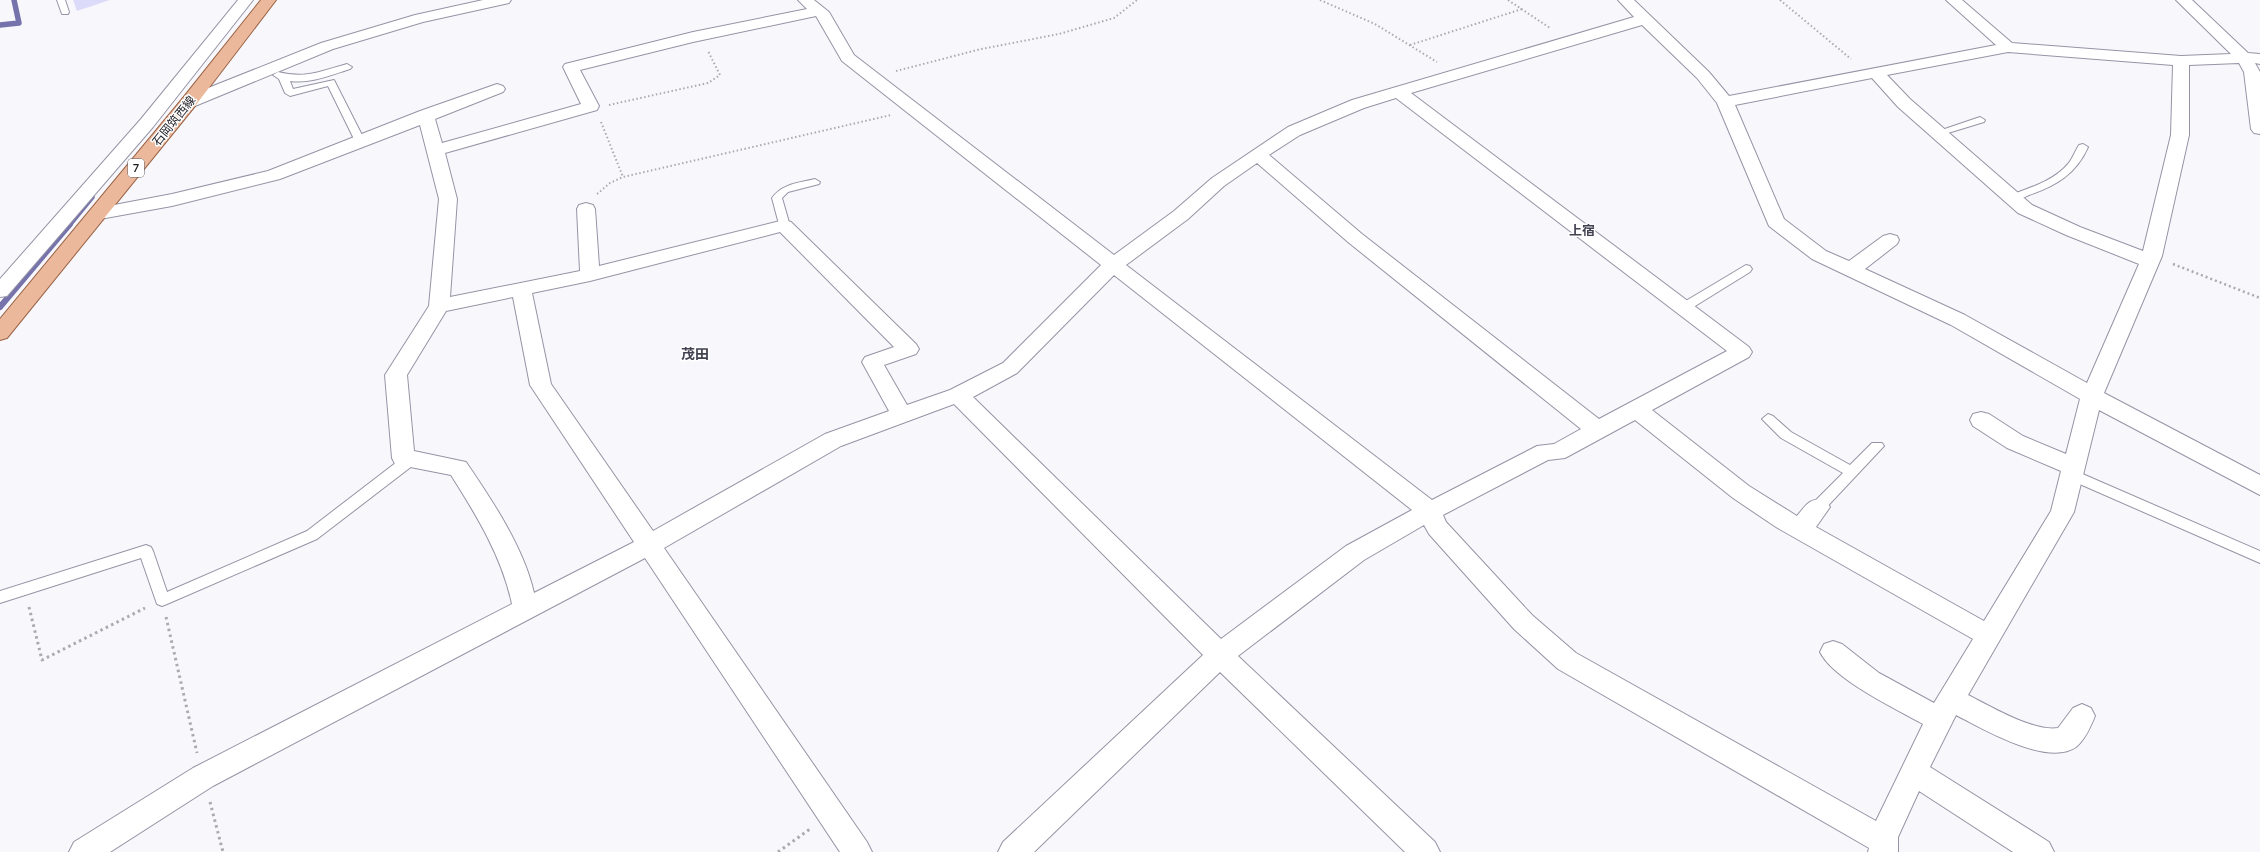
<svg xmlns="http://www.w3.org/2000/svg" width="2260" height="852" font-family="Lato,'Noto Sans JP',sans-serif">
	<style>
		.green { fill: #dcdcfa }
		.lines { fill: none; stroke-linecap: round; stroke-linejoin: round }
		.stream-far1 { stroke: #7672ac; stroke-width: 5.5 }
		.stream { stroke: #7672ac; stroke-width: 6 }
		.lane-casing { stroke: #9494a6; stroke-width: 2 }
		.street-casing { stroke: #9494a6; stroke-width: 2 }
		.primary-casing { stroke: #996245; stroke-width: 2 }
		.path-far2 { stroke: #aaaaaf; stroke-width: 2; stroke-dasharray: 1.5 2.5; stroke-linecap: butt }
		.path-far1 { stroke: #aaaaaf; stroke-width: 2.5; stroke-dasharray: 2 3; stroke-linecap: butt }
		.path { stroke: #aaaaaf; stroke-width: 3; stroke-dasharray: 2.5 3.5; stroke-linecap: butt }
		.lane { fill: #fff; fill-rule: evenodd }
		.street { fill: #fff; fill-rule: evenodd }
		.primary { fill: #ebb89b; fill-rule: evenodd }
		.labels { text-anchor: middle; stroke-width: 3; stroke-linejoin: round; paint-order: stroke }
		.shield { fill: #fff; stroke: #606065; stroke-width: 1 }
		.shield-label { font-size: 11px; font-weight: bold; fill: #1c1c23 }
		.street-label { font-size: 12px; fill: #1c1c23; stroke: #fff }
		.neighbourhood-label { font-size: 13px; font-weight: bold; fill: #424251; stroke: #fff }
		.quarter-label { font-size: 14px; font-weight: bold; fill: #424251; stroke: #fff }
	</style>
	<rect width="100%" height="100%" fill="#f8f8fc"/>
	<polygon class="green" points="73,0 110,0 77,11"/>
	<g class="lines">
		<g class="stream-far1">
			<polyline points="0,25 19,23 14,0"/>
			<polyline points="69,225 92,197"/>
		</g>
		<polyline class="stream" points="0,307 70,224"/>
		<defs>
			<g id="lane">
				<polygon points="57,0 65,0 69,12 68,14 62,14"/>
				<path d="M347,64L352,67L350,69C331,75 310,84 290,81L293,89L334,80L365,141L360,144L355,141L328,86L290,96L285,93L279,79L273,75L278,72C306,79 321,71 347,64Z"/>
				<polygon points="1980,117 1985,120 1984,122 1938,136 1933,133"/>
				<path d="M2083,144L2088,147C2076,174 2056,186 2029,195C2023,198 2015,202 2008,200V196C2029,188 2054,181 2068,164C2073,158 2075,151 2079,145Z"/>
				<path d="M815,179L820,182L819,184L788,192L782,198L790,226L784,229L780,228L772,198C782,184 798,183 815,179Z"/>
				<polygon points="1746,265 1750,266 1752,269 1750,272 1687,311 1679,311 1677,308 1679,305"/>
				<polygon points="1768,414 1773,416 1791,432 1850,465 1872,443 1882,443 1884,446 1823,511 1813,511 1811,507 1813,503 1843,473 1781,438 1762,419"/>
				<polygon points="411,454 416,455 418,459 416,463 317,539 167,604 162,606 157,604 141,558 0,603 0,591 146,545 151,547 153,551 167,592 307,531 406,455"/>
				<polygon points="2071,469 2260,551 2260,563 2066,478 2064,474 2066,470"/>
			</g>
			<g id="street">
				<polygon points="238,0 253,0 153,127 7,296 0,297 0,279 141,119"/>
				<polygon points="483,0 511,0 509,3 423,22 333,49 195,106 183,106 181,102 183,98 321,43 415,15"/>
				<path d="M798,0H814L829,12L854,55L1114,255L1174,211L1212,178L1288,127L1352,100L1634,17L1618,0H1634L1709,72L1729,96L1996,45L1946,0H1962L2012,43L2181,56L2231,54L2176,0H2192L2248,53L2260,54V64L2255,63L2260,72V134L2254,133L2251,129L2244,72L2239,63L2189,65V135L2162,256L2104,393L2260,475V495L2099,410L2074,512L1968,695C1990,706 2033,732 2058,728L2073,708L2082,704L2091,708L2095,716C2091,726 2085,740 2076,747C2048,767 1983,729 1956,715L1930,767L2049,842L2054,852H2013L1919,791L1898,837V852H1868L1869,848L1558,669L1514,629L1429,534L1424,525L1364,560L1238,656L1435,842L1440,852H1405L1220,672L1034,852H998L1003,842L1203,655L954,404L841,446L664,548L867,842L872,852H840L645,558L213,786L110,852H69L74,842L193,768L512,604C502,557 477,516 451,475L395,464L392,458L385,375L429,306L439,199L420,125L280,179L172,206L100,219L93,217L91,213L93,209L172,194L268,171L420,111L497,84L503,86L505,89L503,92L435,119L442,143L581,104L563,67L565,64L693,32L807,9ZM816,16L842,61L1101,265L1003,363L950,390L907,405L884,365L916,354L919,349L916,344L791,222L784,220L599,266L595,209L593,205L586,203L579,205L577,209L580,271L450,297L457,199L445,153L597,110L599,106L580,70L693,42ZM1642,25L1697,78L1717,103L1769,226L1812,259L1951,325L2080,399L2066,454L2023,436L1989,414L1981,412L1973,414L1970,420L1973,426L2007,448L2061,471L2051,511L1984,621L1816,527L1830,507L1826,501C1811,496 1806,505 1797,516L1749,486L1652,410L1749,357L1752,352L1749,347L1411,93ZM2008,52L2173,65L2171,135L2143,251L2080,227L2032,205L1910,99L1887,75ZM1872,78L1898,107L2018,213L2066,235L2139,264L2087,383L1965,315L1865,269L1897,244L1899,240L1897,236L1890,234L1883,236L1849,261L1826,251L1784,219L1735,105ZM1396,98L1727,351L1599,419L1362,234L1269,155L1300,135L1364,108ZM1257,163L1348,242L1581,429L1554,444L1537,446L1432,500L1126,265L1188,219L1224,186ZM780,232L894,347L865,357L862,362L889,411L825,434L653,531L551,384L532,293L590,281ZM1114,275L1412,510L1346,546L1221,639L973,397L1017,373ZM513,297L530,385L634,542L534,593C524,548 492,500 466,462L414,451L407,375L446,311ZM1635,420L1733,498L1776,527L1973,639L1934,703L1879,673L1842,644L1833,641L1824,644L1820,652C1833,679 1896,709 1923,724L1876,821L1576,653L1532,615L1446,522L1443,515L1548,460L1565,458Z"/>
			</g>
			<polygon id="primary" points="261,0 276,0 195,106 7,338 0,340 0,319 183,98"/>
		</defs>
		<use href="#lane" class="lane-casing"/>
		<use href="#street" class="street-casing"/>
		<use href="#primary" class="primary-casing"/>
		<g class="path-far2">
			<polyline points="1320,0 1375,24 1437,62"/>
			<polyline points="1508,0 1550,28"/>
			<polyline points="1780,0 1851,59"/>
			<polyline points="1410,45 1522,9"/>
			<polyline points="896,71 981,49 1059,34 1114,18 1137,0"/>
			<polyline points="609,105 708,83 720,75 708,51"/>
			<polyline points="601,122 623,177"/>
			<polyline points="597,194 610,183 623,177 891,115"/>
		</g>
		<polyline class="path-far1" points="2173,264 2260,298"/>
		<g class="path">
			<polyline points="29,607 42,660 145,608"/>
			<polyline points="166,617 197,753"/>
			<polyline points="210,802 223,852"/>
			<polyline points="778,852 810,829"/>
		</g>
		<use href="#lane" class="lane"/>
		<use href="#street" class="street"/>
		<use href="#primary" class="primary"/>
	</g>
	<g class="labels">
		<rect class="shield" x="128" y="159" width="16" height="18" rx="3"/>
		<g class="shield-label">
			<text x="136" y="172">7</text>
		</g>
		<g class="street-label">
			<text transform="translate(174 121) rotate(-51)" y="4">石岡筑西線</text>
		</g>
		<g class="neighbourhood-label">
			<text x="1582" y="235">上宿</text>
		</g>
		<g class="quarter-label">
			<text x="695" y="359">茂田</text>
		</g>
	</g>
</svg>
